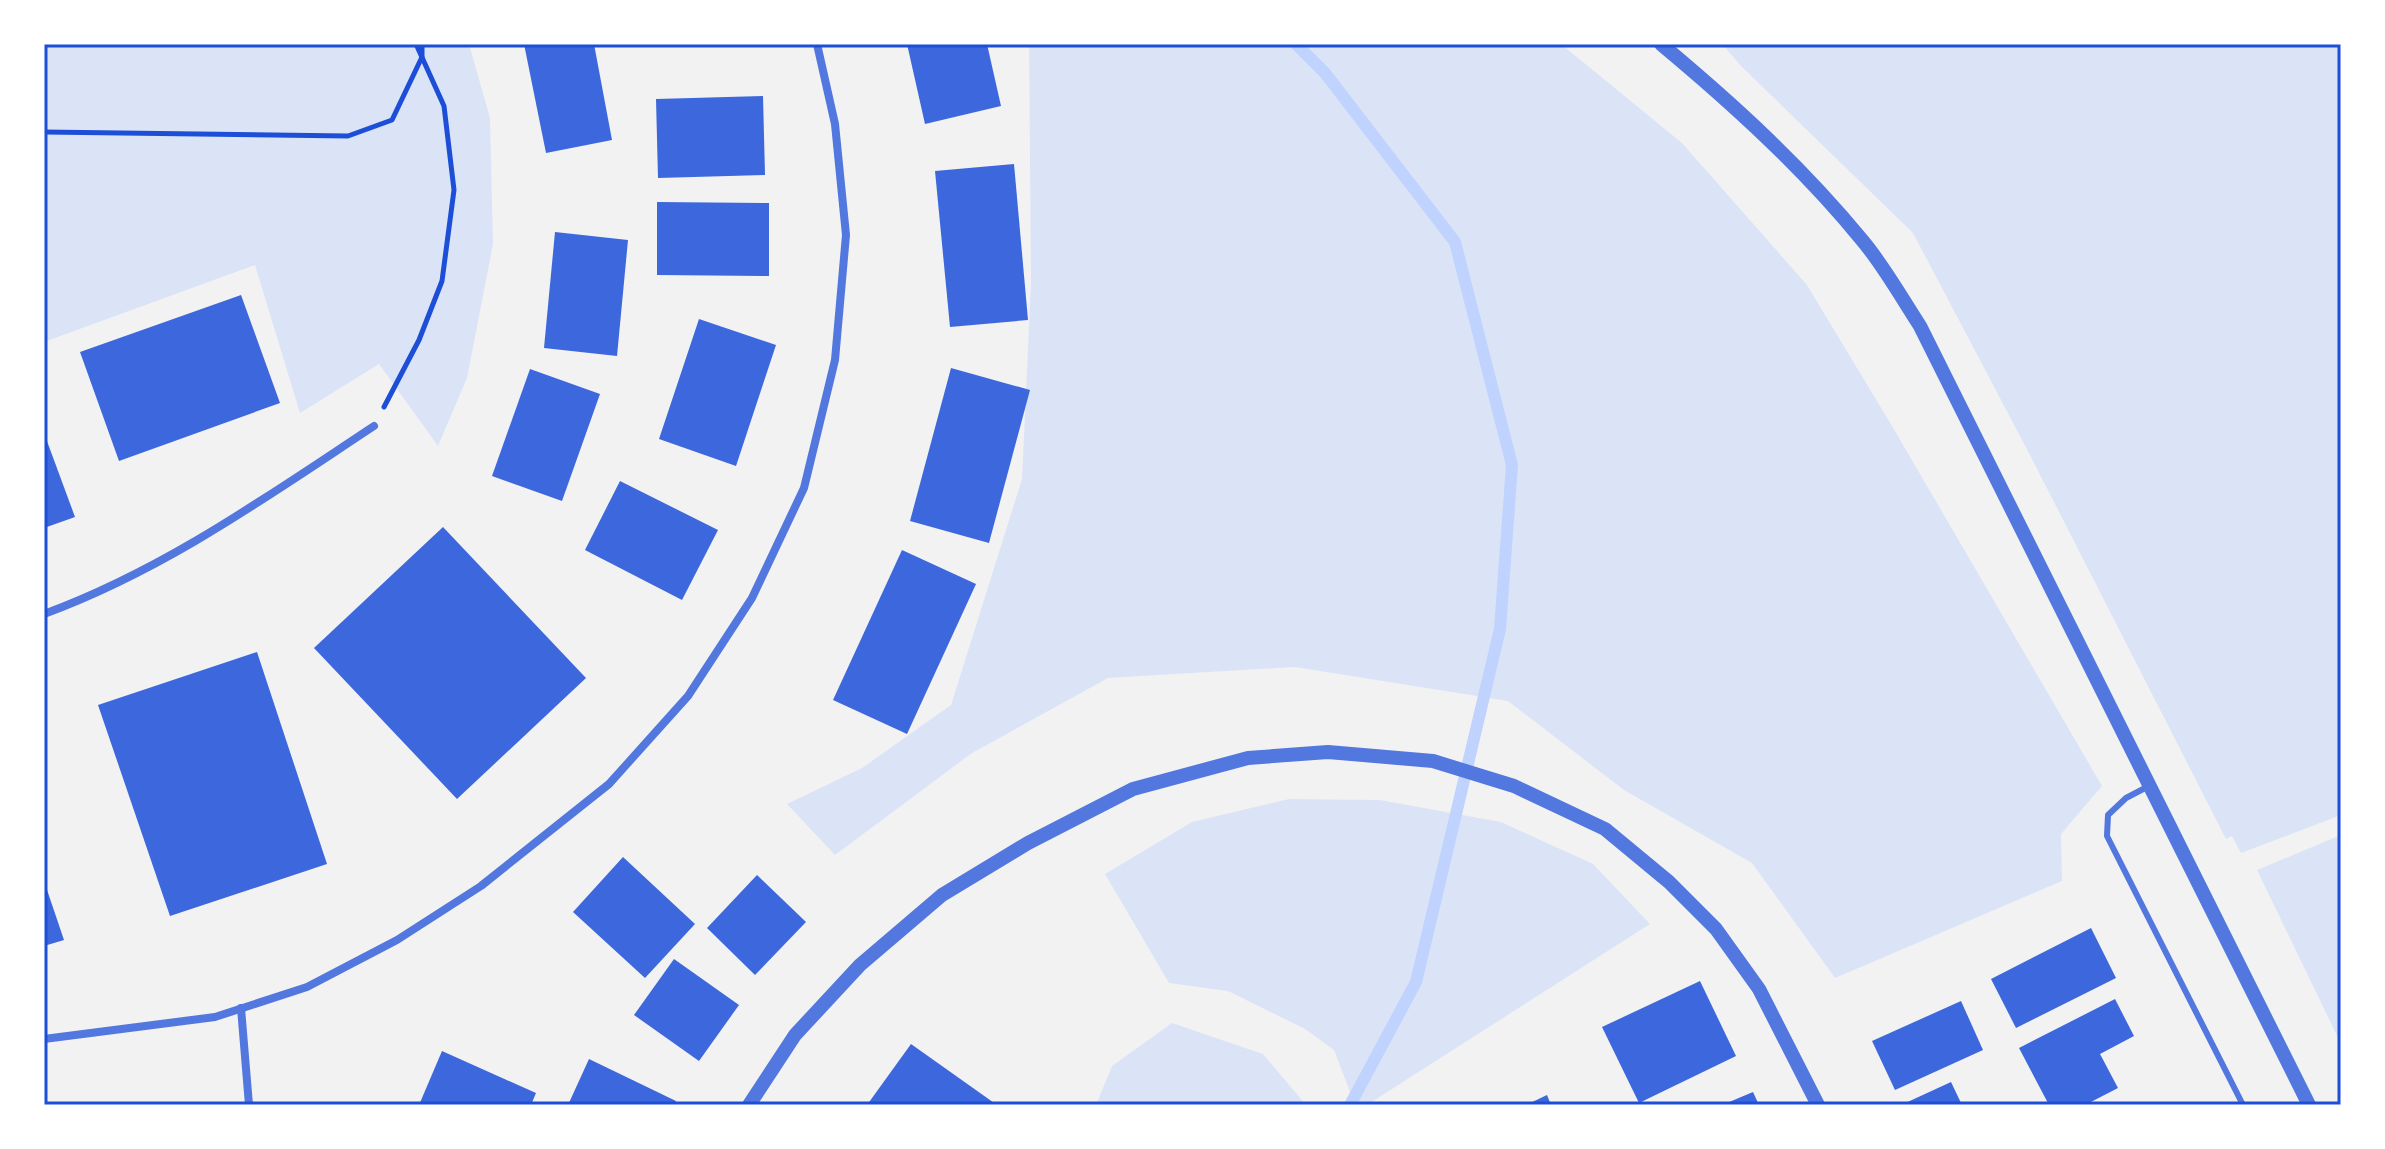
<svg xmlns="http://www.w3.org/2000/svg" width="2385" height="1149" font-family="'Asap Condensed',sans-serif">
	<style>
		.green { fill: #dbe4f7 }
		.lines { fill: none; stroke-linecap: round; stroke-linejoin: round }
		.stream { stroke: #bfd3fe; stroke-width: 12 }
		.building { fill: #3d67dc }
		.path { stroke: #1d4ed8; stroke-width: 5 }
		.service { stroke: #5277de; stroke-width: 6 }
		.minor { stroke: #5277de; stroke-width: 8 }
		.tertiary { stroke: #5277de; stroke-width: 14 }
		.neatline { fill: none; stroke: #1d4ed8; stroke-width: 3 }
	</style>
	<rect width="100%" height="100%" fill="#f2f2f2"/>
	<g class="green">
		<polygon points="44,44 469,44 490,118 493,244 467,378 438,446 379,364 300,413 255,265 44,342"/>
		<polygon points="1029,44 1561,44 1682,143 1807,285 1892,426 2102,786 2061,834 2062,881 1835,978 1752,863 1624,790 1508,701 1295,667 1108,678 972,753 835,855 787,804 862,768 951,705 1022,479 1031,283"/>
		<polygon points="1722,44 2341,44 2341,815 2241,853 2232,836 2226,839 2031,457 1913,233 1741,66"/>
		<polygon points="1289,799 1380,800 1501,822 1593,864 1650,924 1367,1105 1355,1105 1334,1050 1305,1029 1228,991 1169,983 1105,874 1192,822"/>
		<polygon points="2341,835 2341,1044 2257,870"/>
		<polygon points="1172,1023 1263,1054 1306,1105 1096,1105 1112,1066"/>
	</g>
	<g class="lines">
		<polyline class="stream" points="1296,44 1325,73 1455,242 1512,465 1500,629 1416,982 1350,1105"/>
	</g>
	<g class="building">
		<polygon points="524,44 594,44 612,140 546,153"/>
		<polygon points="907,44 987,44 1001,106 925,124"/>
		<polygon points="763,96 765,175 658,178 656,99"/>
		<polygon points="1014,164 1028,320 950,327 935,171"/>
		<polygon points="657,202 769,203 769,276 657,275"/>
		<polygon points="555,232 628,240 617,356 544,348"/>
		<polygon points="241,295 280,403 119,461 80,352"/>
		<polygon points="699,319 776,345 736,466 659,439"/>
		<polygon points="951,368 1030,390 989,543 910,521"/>
		<polygon points="530,369 600,394 562,501 492,476"/>
		<polygon points="44,433 75,517 44,528"/>
		<polygon points="620,481 718,530 682,600 585,550"/>
		<polygon points="443,527 586,678 457,799 314,648"/>
		<polygon points="902,550 976,584 907,734 833,700"/>
		<polygon points="257,652 327,864 170,916 98,705"/>
		<polygon points="623,857 695,924 645,978 573,912"/>
		<polygon points="757,875 806,922 755,975 707,928"/>
		<polygon points="44,881 64,940 44,946"/>
		<polygon points="2091,928 2116,978 2016,1028 1991,979"/>
		<polygon points="674,959 739,1005 699,1061 634,1015"/>
		<polygon points="1700,981 1736,1056 1639,1103 1602,1027"/>
		<polygon points="2115,999 2134,1036 2100,1054 2118,1088 2085,1105 2049,1105 2019,1048"/>
		<polygon points="1961,1001 1983,1050 1895,1090 1872,1041"/>
		<polygon points="911,1044 997,1105 867,1105"/>
		<polygon points="442,1051 536,1093 531,1105 419,1105"/>
		<polygon points="589,1059 676,1101 674,1105 568,1105"/>
		<polygon points="1951,1082 1962,1105 1901,1105"/>
		<polygon points="1753,1092 1759,1105 1722,1105"/>
		<polygon points="1547,1095 1551,1105 1526,1105"/>
	</g>
	<g class="lines">
		<g class="path">
			<polyline points="44,132 348,136 392,120 422,57 422,44"/>
			<polyline points="384,407 419,340 442,281 454,190 444,106 416,44"/>
		</g>
		<polyline class="service" points="2147,787 2126,798 2108,815 2107,836 2243,1105"/>
		<g class="minor">
			<path d="M44,614C164,570 268,496 374,426"/>
			<polyline points="241,1008 249,1105"/>
			<polyline points="44,1039 215,1017 307,987 397,940 481,886 609,784 688,696 752,598 804,488 835,360 846,235 835,124 817,44"/>
		</g>
		<g class="tertiary">
			<path d="M1661,44C1733,104 1802,167 1862,240C1884,266 1901,297 1920,326L2309,1105"/>
			<polyline points="749,1105 795,1035 860,965 942,895 1028,843 1133,789 1248,758 1328,752 1433,761 1514,786 1605,829 1669,882 1716,929 1759,989 1818,1105"/>
		</g>
	</g>
	<rect width="2385" height="1149" fill="none" stroke="#ffffff" stroke-width="92"/>
	<rect x="46" y="46" width="2293" height="1057" class="neatline"/>
</svg>
